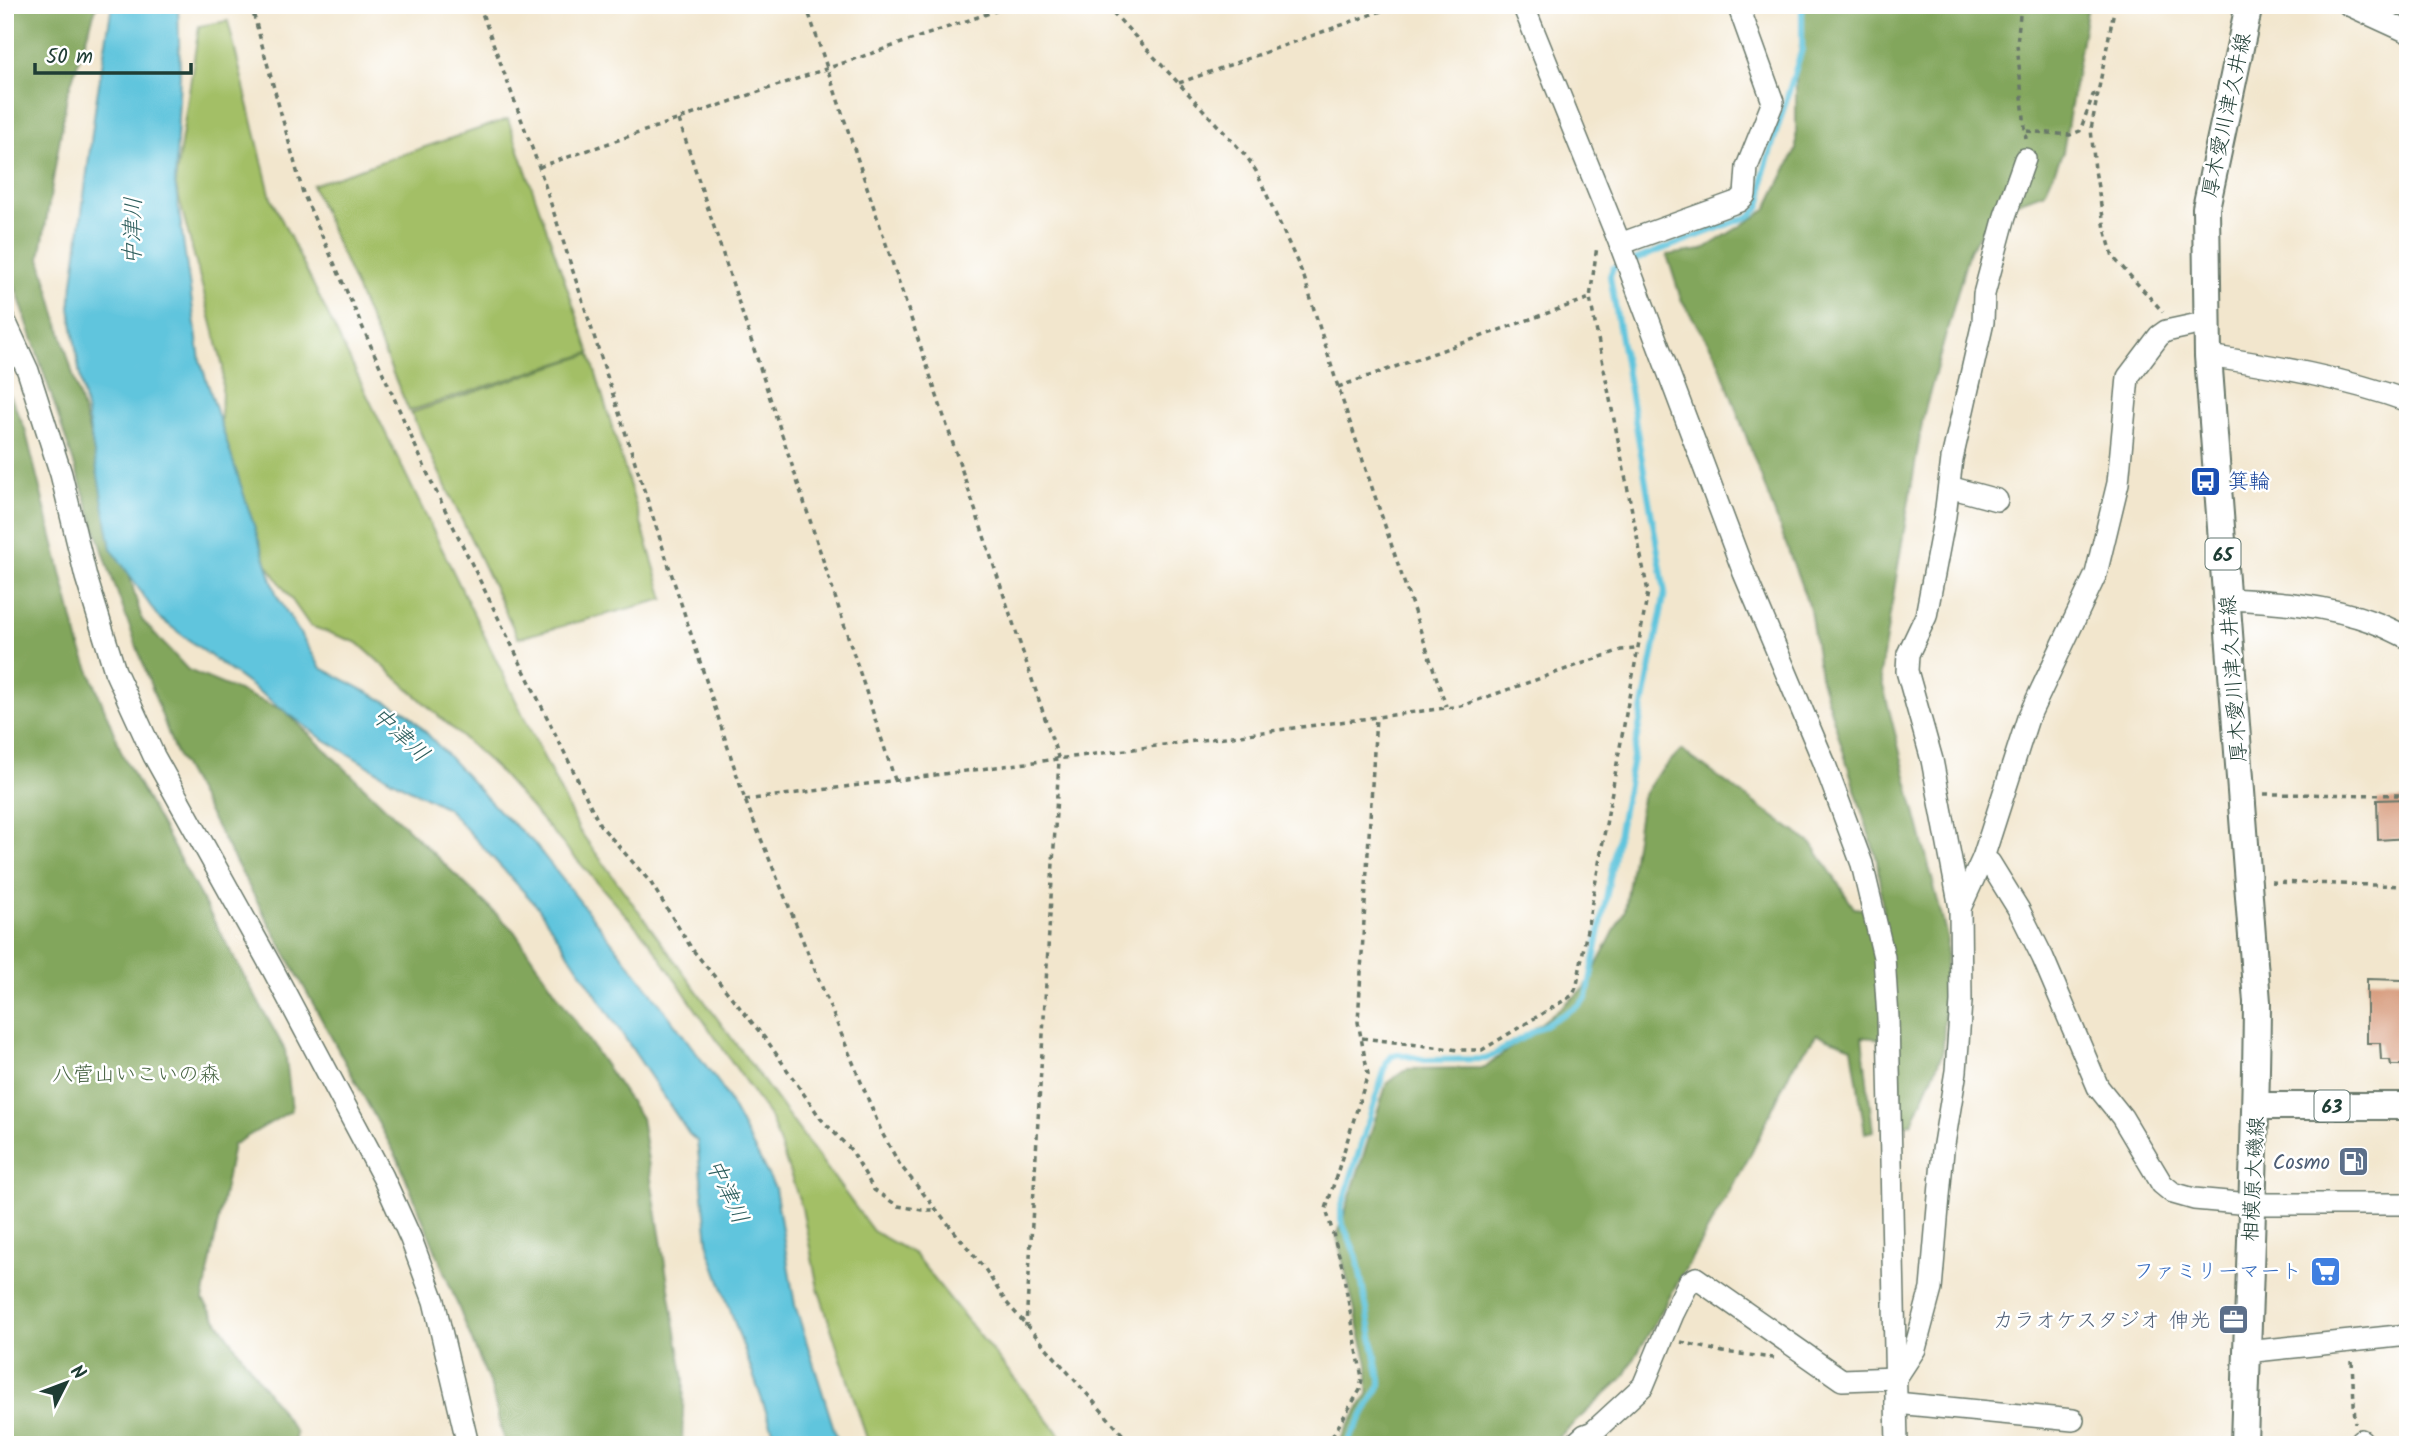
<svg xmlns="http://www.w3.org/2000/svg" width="2413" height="1450" font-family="Kalam,'Klee One',sans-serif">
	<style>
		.green { fill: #a3bf66; stroke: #617e4d; stroke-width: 2 }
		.forest { fill: #82a65b; stroke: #507248; stroke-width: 2 }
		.water { fill: #60c5dd; stroke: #408188; stroke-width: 2 }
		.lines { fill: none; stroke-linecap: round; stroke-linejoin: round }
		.stream { stroke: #60c5dd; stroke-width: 6 }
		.building { fill: #d89e80 }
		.minor-casing { stroke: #69786a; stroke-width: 24 }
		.major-casing { stroke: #69786a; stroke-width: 30 }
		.path { stroke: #69786a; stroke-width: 3.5; stroke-dasharray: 5 5; stroke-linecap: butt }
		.minor { stroke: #fff; stroke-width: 21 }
		.major { stroke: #fff; stroke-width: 26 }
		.labels { text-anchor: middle; stroke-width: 5; stroke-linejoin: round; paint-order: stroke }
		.shield { fill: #fff; stroke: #627771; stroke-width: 2 }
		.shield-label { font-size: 19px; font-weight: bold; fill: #1f3d34 }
		.street-label { font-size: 21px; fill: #1f3d34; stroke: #fff }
		.transit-label { font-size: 21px; fill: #164399; stroke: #fff; text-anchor: start }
		.park-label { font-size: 21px; fill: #476443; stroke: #fff }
		.service-label { font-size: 21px; fill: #4e5e75; stroke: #fff; text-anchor: end }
		.shop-label { font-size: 21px; fill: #366cbe; stroke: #fff; text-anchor: end }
		.water-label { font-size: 23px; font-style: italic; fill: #2f5f5e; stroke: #fff }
	</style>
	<rect width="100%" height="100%" fill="#fff"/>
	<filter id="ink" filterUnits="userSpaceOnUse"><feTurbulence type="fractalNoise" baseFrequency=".0143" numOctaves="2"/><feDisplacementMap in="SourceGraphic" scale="14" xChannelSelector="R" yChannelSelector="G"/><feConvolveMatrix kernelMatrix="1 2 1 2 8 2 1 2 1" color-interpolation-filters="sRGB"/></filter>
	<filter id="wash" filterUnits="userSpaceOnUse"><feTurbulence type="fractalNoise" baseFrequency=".00686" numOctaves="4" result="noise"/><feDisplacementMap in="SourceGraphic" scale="28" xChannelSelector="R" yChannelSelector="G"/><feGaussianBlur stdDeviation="1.57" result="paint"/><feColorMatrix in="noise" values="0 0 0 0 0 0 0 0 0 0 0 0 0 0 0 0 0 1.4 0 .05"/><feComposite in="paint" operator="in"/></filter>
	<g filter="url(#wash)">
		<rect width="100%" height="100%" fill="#f2e6cd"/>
		<g class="green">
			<polygon points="228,21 271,198 579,830 873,1231 914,1254 1068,1445 869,1445 818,1288 802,1208 771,1119 649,941 494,766 358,643 310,626 218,494 223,366 175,183 199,26"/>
			<polygon points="508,119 590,353 409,411 312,185"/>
			<polygon points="590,354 664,599 518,638 411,413"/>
		</g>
		<g class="forest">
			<polygon points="5,5 97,5 67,95 40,258 142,620 188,670 284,710 514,931 641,1118 684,1380 682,1445 505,1445 491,1387 399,1161 174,749 112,578 14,283 5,269"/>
			<polygon points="1805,5 2088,5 2063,152 2045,192 1996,210 1969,251 1923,417 1880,674 1947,937 1943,1052 1912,1123 1901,1125 1893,1040 1862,1037 1873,1131 1865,1133 1852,1047 1817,1034 1791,1069 1752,1152 1624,1377 1550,1445 1337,1445 1368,1394 1368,1364 1337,1237 1387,1083 1407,1069 1485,1068 1585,988 1625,910 1642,798 1654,778 1681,750 1813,845 1854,908 1883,912 1877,860 1820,676 1810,609 1716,355 1681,299 1667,255 1702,250 1766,210 1796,150 1796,77"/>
			<polygon points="5,384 25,429 79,644 123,756 285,1050 292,1110 233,1145 203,1300 296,1433 294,1445 5,1445"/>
		</g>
		<polygon class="water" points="112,5 178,5 180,74 175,183 200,360 277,596 321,668 408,713 499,811 533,842 648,988 721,1086 775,1188 795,1305 839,1445 778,1445 709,1250 697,1141 689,1134 537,906 447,808 392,780 320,737 158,617 111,548 79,370 70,307 96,102"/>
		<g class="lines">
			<polyline class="stream" points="1346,1445 1380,1385 1380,1379 1357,1257 1341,1220 1341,1209 1387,1062 1392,1056 1399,1054 1425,1060 1486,1059 1579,1005 1587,997 1665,592 1610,276 1613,268 1750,216 1759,208 1762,199 1764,172 1802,49 1802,5"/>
		</g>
		<g id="blocks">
			<g class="building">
				<polygon points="2408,799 2408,838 2378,840 2377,800"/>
				<polygon points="2367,979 2402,980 2402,983 2408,983 2408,1065 2391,1065 2390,1060 2381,1060 2380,1043 2367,1043"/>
			</g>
		</g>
	</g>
	<g filter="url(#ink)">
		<use href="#blocks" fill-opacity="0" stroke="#69786a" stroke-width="2"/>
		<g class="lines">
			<defs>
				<g id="minor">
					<polyline points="1523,5 1620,244 1744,573 1824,762 1862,864 1884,957 1888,1018 1897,1445"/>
					<polyline points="2349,5 2408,32"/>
					<polyline points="1620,244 1739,201 1745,195 1747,167 1773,102 1738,5"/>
					<polyline points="5,321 28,371 61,474 86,577 115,671 154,756 272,968 383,1177 411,1239 434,1301 468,1445"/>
					<path d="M2208,356C2275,366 2344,378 2408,401"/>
					<polyline points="1949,487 1997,500"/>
					<path d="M2227,599C2275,601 2327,605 2373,622C2385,626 2396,632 2408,638"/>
					<polyline points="1983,858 1990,863 2019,910 2043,958 2098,1087 2122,1117 2162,1184 2173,1193 2194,1199 2250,1204 2408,1204"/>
					<polyline points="1960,908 1932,760 1907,671 1908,654 1926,616 1945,516 1952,459 1983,322 1984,294 2005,216 2025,159"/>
					<polyline points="2246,1352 2408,1335"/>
					<polyline points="1896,1403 2073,1420"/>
					<polyline points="1574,1445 1585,1435 1593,1432 1643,1386 1673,1314 1689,1282 1696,1278 1842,1380 1896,1378 1915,1349 1931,1289 1943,1150 1956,1071 1961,1002 1960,908 1983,858 2028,718 2096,574 2118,483 2128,377 2159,336 2166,331 2208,322"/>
					<polyline points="2361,1445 2361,1440"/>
				</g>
				<g id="major">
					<polyline points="2256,1106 2408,1106"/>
					<path d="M2244,1445C2248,1297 2256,1150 2257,1002L2208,356L2206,208L2249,5"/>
				</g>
			</defs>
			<use href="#minor" class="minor-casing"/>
			<use href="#major" class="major-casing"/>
			<g class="path">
				<polyline points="251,5 303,193 430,479 600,825 651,883 692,949 768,1042 821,1119 852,1151 874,1190 898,1206 922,1210 936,1210"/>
				<polyline points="479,5 539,167 745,800 882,1133 900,1165 985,1269 1006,1302 1132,1445"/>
				<polyline points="806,5 1059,760 1026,1326"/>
				<polyline points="1106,5 1247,157 1256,171 1304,277 1338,387 1446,706"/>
				<polyline points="2021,5 2017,44 2026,139"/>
				<polyline points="2115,5 2091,129 2095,170 2105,229 2113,257 2163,312"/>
				<polyline points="1179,83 1398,5"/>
				<polyline points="679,120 895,780"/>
				<polyline points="2027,131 2070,135 2080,131 2093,95 2096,94"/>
				<polyline points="539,167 1013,5"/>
				<polyline points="1338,387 1590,298"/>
				<polyline points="2264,794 2408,795"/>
				<polyline points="745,800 1461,706 1621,650 1636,649"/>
				<polyline points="2271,882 2408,886"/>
				<polyline points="1362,1038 1459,1050 1482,1050 1573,995 1577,985 1648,592 1590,298 1597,246"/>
				<polyline points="1681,1342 1723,1352 1774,1358"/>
				<polyline points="2352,1361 2355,1423"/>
				<polyline points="1327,1445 1360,1390 1362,1378 1342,1266 1326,1209 1368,1074 1358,1022 1376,717"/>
			</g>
			<use href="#minor" class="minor"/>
			<use href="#major" class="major"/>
		</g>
	</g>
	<defs>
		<symbol id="bus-square" viewBox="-11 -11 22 22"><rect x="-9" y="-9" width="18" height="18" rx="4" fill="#1a4fb4" stroke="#fff"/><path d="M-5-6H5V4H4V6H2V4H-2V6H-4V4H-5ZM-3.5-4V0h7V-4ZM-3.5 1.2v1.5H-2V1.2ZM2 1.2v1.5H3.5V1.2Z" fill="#fff"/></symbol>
		<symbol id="fuel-square" viewBox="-11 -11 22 22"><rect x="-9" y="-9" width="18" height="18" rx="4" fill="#5c6f8a" stroke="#fff"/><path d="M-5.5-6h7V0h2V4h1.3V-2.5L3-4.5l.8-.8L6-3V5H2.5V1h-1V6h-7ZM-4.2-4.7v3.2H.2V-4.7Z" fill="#fff"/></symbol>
		<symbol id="supermarket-square" viewBox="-11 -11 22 22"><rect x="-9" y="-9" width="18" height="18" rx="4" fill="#3f7fe0" stroke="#fff"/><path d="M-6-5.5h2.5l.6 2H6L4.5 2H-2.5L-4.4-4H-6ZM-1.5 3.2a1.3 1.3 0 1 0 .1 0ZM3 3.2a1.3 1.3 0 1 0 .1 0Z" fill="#fff"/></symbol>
		<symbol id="office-square" viewBox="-11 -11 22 22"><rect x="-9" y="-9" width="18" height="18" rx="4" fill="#5c6f8a" stroke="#fff"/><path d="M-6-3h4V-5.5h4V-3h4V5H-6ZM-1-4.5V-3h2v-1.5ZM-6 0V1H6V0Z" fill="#fff"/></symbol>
	</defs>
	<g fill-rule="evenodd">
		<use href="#bus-square" x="2188" y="464" width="35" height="35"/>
		<use href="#fuel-square" x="2336" y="1144" width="35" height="35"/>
		<use href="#supermarket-square" x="2308" y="1254" width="35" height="35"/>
		<use href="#office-square" x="2216" y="1302" width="35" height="35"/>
	</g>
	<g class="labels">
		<g class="shield">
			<rect x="2205.5" y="538.5" width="35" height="31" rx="5"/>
			<rect x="2314.5" y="1090.5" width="35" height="31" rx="5"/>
		</g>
		<g class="shield-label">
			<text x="2223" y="561">65</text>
			<text x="2332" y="1113">63</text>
		</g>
		<g class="street-label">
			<text transform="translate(2226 115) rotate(-78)" y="7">厚木愛川津久井線</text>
			<text transform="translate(2233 679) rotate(-94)" y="7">厚木愛川津久井線</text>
			<text transform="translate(2253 1179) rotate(-87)" y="7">相模原大磯線</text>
		</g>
		<g class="transit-label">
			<text x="2228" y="488">箕輪</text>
		</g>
		<g class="park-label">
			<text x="136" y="1081">八菅山いこいの森</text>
		</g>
		<g class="service-label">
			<text x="2330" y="1169">Cosmo</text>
			<text x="2211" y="1327">カラオケスタジオ 伸光</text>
		</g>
		<g class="shop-label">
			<text x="2302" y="1278">ファミリーマート</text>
		</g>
		<g class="water-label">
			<text transform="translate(132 231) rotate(-89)" y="8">中津川</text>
			<text transform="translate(401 734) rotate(43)" y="8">中津川</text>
			<text transform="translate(728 1191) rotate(65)" y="8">中津川</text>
		</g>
	</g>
	<rect width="2413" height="1450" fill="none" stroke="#fff" stroke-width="28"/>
	<g transform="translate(66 1383) rotate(48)" stroke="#ffffff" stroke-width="5" paint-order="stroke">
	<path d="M0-5L12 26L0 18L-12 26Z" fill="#1f3d34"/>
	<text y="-10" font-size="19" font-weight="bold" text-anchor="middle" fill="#1f3d34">N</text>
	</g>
	<path d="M35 63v10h156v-10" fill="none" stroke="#1f3d34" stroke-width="3.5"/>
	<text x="46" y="63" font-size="21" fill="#1f3d34" stroke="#ffffff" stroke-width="5" paint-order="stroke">50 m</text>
</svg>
